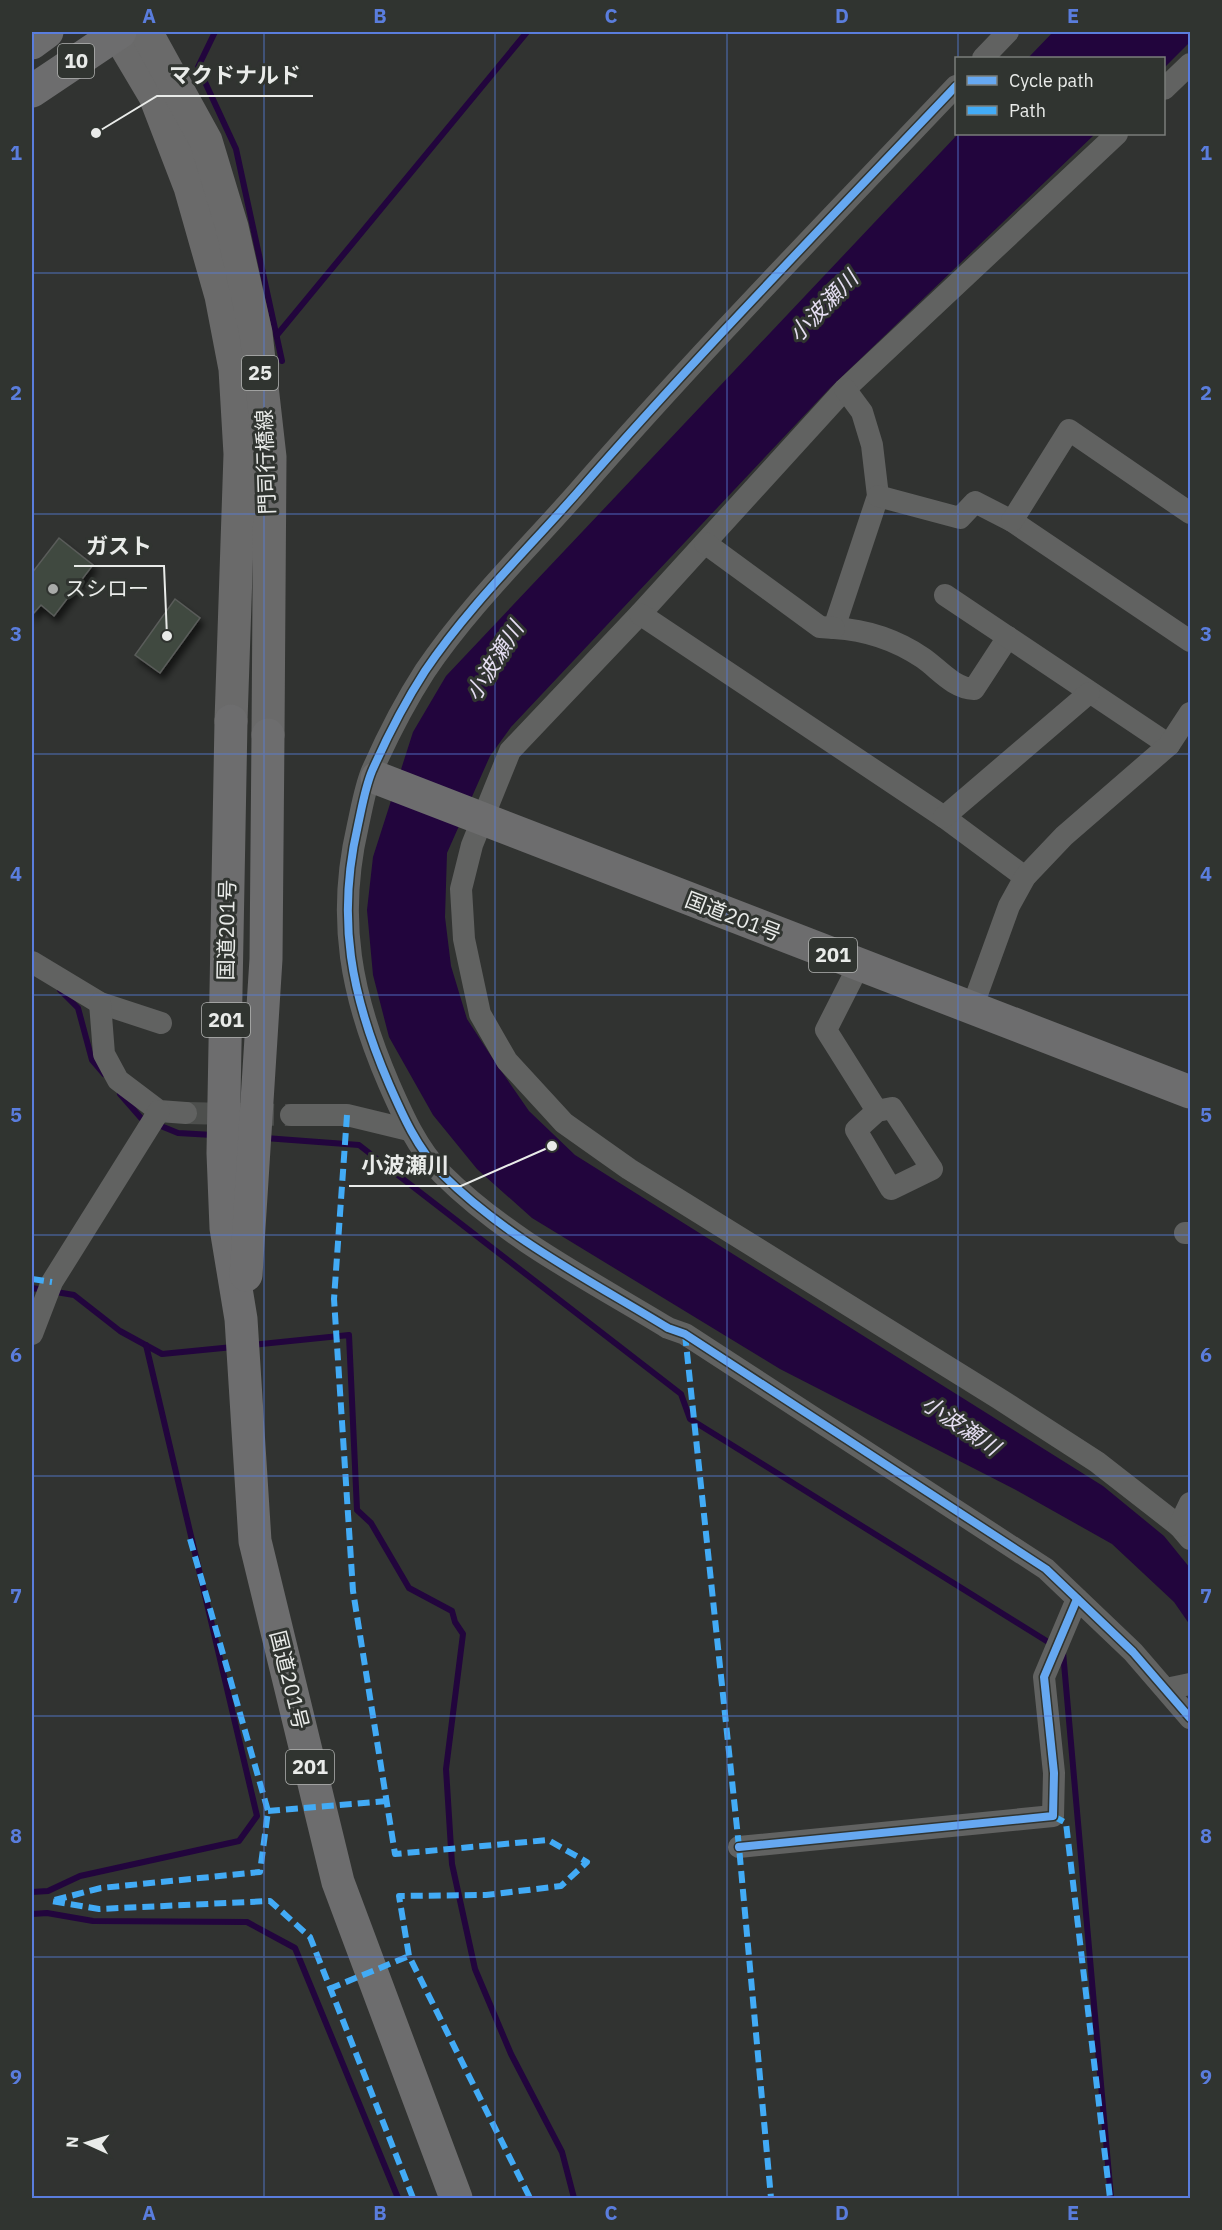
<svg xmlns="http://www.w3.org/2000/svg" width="1222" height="2230" font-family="'IBM Plex Sans','Noto Sans JP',sans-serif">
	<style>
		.water { fill: #22053d }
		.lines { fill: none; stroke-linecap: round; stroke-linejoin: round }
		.stream { stroke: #22053d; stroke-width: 6 }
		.building { fill: #3f4a40; stroke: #5a5c5a; stroke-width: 1.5; filter: url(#shadow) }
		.minor-tunnel { stroke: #4d4f4d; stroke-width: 22; stroke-dasharray: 22 11; stroke-linecap: butt }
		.minor { stroke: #616261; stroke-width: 22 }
		.primary { stroke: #6a6a6a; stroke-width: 33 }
		.trunk { stroke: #6d6d6e; stroke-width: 33 }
		.quiet { stroke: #42abf6; stroke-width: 6; stroke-dasharray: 12 6; stroke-linecap: butt }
		.cycleway-casing { stroke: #303430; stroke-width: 11 }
		.cycleway { stroke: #66a8f1; stroke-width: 8 }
		.grid { fill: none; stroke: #5a7ddd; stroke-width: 1.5; stroke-opacity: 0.55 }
		.poi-dot { fill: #a9aba9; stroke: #303430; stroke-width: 2 }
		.labels { text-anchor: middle; stroke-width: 6; stroke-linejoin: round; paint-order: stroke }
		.shield { fill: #303430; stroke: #b2b4b2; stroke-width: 1.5 }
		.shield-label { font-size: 20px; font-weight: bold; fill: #e9ebe9 }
		.street-label { font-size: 21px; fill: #e9ebe9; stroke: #303430 }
		.poi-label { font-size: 21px; fill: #e9ebe9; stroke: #303430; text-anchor: start }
		.water-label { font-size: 22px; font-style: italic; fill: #e5def2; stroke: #303430 }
		.leader { fill: none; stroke: #e9ebe9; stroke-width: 2 }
		.callout-dot { fill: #e9ebe9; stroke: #303430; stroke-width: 2 }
		.callout-label { font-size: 22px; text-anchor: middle; font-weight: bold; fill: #e9ebe9; stroke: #303430; stroke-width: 6; stroke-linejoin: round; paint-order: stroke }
		.neatline { fill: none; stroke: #5a7ddd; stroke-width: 2 }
		.grid-label { font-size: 20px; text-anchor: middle; font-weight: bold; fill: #5a7ddd }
	</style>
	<defs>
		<filter id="shadow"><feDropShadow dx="3.5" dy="6" stdDeviation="3" flood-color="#0009"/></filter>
	</defs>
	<rect width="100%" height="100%" fill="#313331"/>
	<g class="water">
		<polygon points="1053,32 1190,32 1190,42 1164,68 1164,58 1028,58"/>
		<polygon points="958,134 1095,134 830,388 511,727 490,756 447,853 445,917 451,966 467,1019 495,1062 529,1111 575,1155 1103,1486 1164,1536 1190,1568 1190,1625 1174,1602 1112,1544 1016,1490 780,1369 532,1218 477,1169 433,1115 389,1037 373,975 367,910 373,857 413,732 446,676"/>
	</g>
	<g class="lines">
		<g class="stream">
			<polyline points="215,32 198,67 236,149 282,361"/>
			<polyline points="277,335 527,32"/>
			<polyline points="60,990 78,1008 92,1060 104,1074"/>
			<polyline points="120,1094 141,1118 146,1120"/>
			<polyline points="156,1124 178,1133 213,1135"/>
			<polyline points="265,1138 359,1145 681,1394 690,1419 1053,1645"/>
			<polyline points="32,1288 74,1295 120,1331 162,1354 233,1347"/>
			<polyline points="252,1345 349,1335 357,1510 371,1523 409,1588 452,1611 455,1622 463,1634 446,1769 452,1864 475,1969 511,2054 562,2152 574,2198"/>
			<polyline points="1063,1652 1111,2198"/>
			<polyline points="32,1892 48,1891 80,1876 239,1841 257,1816 146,1345"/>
			<polyline points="32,1914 47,1913 93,1921 247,1922 295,1948 398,2198"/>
		</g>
	</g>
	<g class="building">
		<polygon points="59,538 93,565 54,616 41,605 32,615 32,573"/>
		<polygon points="175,599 200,618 160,673 135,655"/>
	</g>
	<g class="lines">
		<polyline class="minor-tunnel" points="186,1113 291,1115"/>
		<g class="minor">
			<polyline points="983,58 1008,32"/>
			<path d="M956,86C829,220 699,353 577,493C526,551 468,607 425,671C405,702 387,737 372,771C365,788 362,807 358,825C336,919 351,996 389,1084C403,1116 417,1148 442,1174C506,1238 591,1281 668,1328L685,1334L1046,1569L1133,1652L1190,1718"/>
			<polyline points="1164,89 1190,64"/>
			<polyline points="1117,134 845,389 640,614 510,751 472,845 461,889 464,939 480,1014 507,1061 564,1123 629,1169 998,1398 1097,1462 1179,1526 1190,1539"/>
			<path d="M845,389L862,412L872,445L878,496L834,628C867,630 895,639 923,658C939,669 953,688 974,689L1008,637"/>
			<polyline points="878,496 960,518 975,502 1012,521 1190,641"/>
			<polyline points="1012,521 1069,430 1190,513"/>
			<polyline points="705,543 820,627 834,628"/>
			<polyline points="945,595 1169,745"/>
			<polyline points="640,614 944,817 1025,877"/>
			<polyline points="944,817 1089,693"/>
			<polyline points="32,962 100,1003 161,1023"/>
			<polyline points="859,965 826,1030 877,1111 856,1130 891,1189 932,1169 892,1108 877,1111"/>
			<polyline points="100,1003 104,1054 118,1080 159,1111 186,1113"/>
			<polyline points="972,1008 1009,906 1025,877 1064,836 1169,745 1190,713"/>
			<polyline points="291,1115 347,1115 409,1130"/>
			<polyline points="1185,1233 1190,1233"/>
			<polyline points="32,1334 52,1282 159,1111"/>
			<polyline points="1179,1526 1190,1503"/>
			<polyline points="1166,1689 1190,1684"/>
			<polyline points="739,1847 1053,1816 1054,1773 1044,1677 1077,1599"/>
		</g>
		<g class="primary">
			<polyline points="117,32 155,96 190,187 221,296 235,369 240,454 231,721"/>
			<polyline points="146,32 206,141 232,227 256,333 270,457 268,735"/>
		</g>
		<g class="trunk">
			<polyline points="32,43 47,32"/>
			<polyline points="32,91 120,32"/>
			<polyline points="231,721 223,1153 226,1228 241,1319 255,1541 338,1882 456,2198"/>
			<polyline points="377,778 1190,1092"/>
			<polyline points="246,1275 266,959 268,735"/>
		</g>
		<g class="quiet">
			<polyline points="347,1115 334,1299 353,1591 395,1854 548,1840 587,1862 561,1886 486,1895 399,1896 409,1956 530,2198"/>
			<polyline points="32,1279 52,1282"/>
			<polyline points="685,1334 739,1847 771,2198"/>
			<polyline points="190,1539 268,1811 260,1872 101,1888 51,1901 99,1909 270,1901 310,1937 413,2198"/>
			<polyline points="268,1811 387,1801"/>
			<polyline points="1053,1816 1066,1823 1110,2198"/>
			<polyline points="329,1989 409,1956"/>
		</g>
		<defs>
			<g id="cycleway">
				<path d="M956,86C829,220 699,353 577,493C526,551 468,607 425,671C405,702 387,737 372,771C365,788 362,807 358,825C336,919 351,996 389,1084C403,1116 417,1148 442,1174C506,1238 591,1281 668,1328L685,1334L1046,1569L1133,1652L1190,1718"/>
				<polyline points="739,1847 1053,1816 1054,1773 1044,1677 1077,1599"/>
			</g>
		</defs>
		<use href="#cycleway" class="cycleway-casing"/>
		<use href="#cycleway" class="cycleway"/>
	</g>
	<path class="grid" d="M264,32V2198M495,32V2198M727,32V2198M958,32V58M958,134V2198M32,273H1190M32,514H1190M32,754H1190M32,995H1190M32,1235H1190M32,1476H1190M32,1716H1190M32,1957H1190"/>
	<circle class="poi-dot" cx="53" cy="589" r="6"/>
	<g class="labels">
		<g class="shield">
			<rect x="58" y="44" width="36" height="34" rx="4.5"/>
			<rect x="242" y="356" width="36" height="34" rx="4.5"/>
			<rect x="809" y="938" width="48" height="34" rx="4.5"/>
			<rect x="202" y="1003" width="48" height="34" rx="4.5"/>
			<rect x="286" y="1750" width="48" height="34" rx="4.5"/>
		</g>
		<g class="shield-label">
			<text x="76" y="68">10</text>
			<text x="260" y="380">25</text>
			<text x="833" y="962">201</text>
			<text x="226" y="1027">201</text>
			<text x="310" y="1774">201</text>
		</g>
		<g class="street-label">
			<text transform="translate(266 462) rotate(-92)" y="7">門司行橋線</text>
			<text transform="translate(733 917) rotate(21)" y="7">国道201号</text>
			<text transform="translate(227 930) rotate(-89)" y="7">国道201号</text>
			<text transform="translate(289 1680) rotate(76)" y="7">国道201号</text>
		</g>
		<g class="poi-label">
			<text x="65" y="596">スシロー</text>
		</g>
		<g class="water-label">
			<text transform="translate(823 306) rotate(-46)" y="8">小波瀬川</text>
			<text transform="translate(494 661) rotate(-58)" y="8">小波瀬川</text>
			<text transform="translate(961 1425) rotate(34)" y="8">小波瀬川</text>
		</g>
	</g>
	<path class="leader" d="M96 133L157 96H313M167 636L164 566H74M552 1146L461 1186H349"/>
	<g class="callout-dot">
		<circle cx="96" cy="133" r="6"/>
		<circle cx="167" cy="636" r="6"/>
		<circle cx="552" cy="1146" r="6"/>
	</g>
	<g class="callout-label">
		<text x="235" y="83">マクドナルド</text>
		<text x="119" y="554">ガスト</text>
		<text x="405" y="1173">小波瀬川</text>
	</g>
	<rect width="1222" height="2230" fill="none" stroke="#303430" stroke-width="66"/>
	<rect x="955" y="57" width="210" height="78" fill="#303430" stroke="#7a7d7a" stroke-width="1.5"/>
	<rect x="967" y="76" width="30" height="9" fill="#66a8f1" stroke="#7a7d7a" stroke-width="1.5"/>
	<text x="1009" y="87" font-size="18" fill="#e9ebe9">Cycle path</text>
	<rect x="967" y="106" width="30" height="9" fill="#42abf6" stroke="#7a7d7a" stroke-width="1.5"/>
	<text x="1009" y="117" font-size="18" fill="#e9ebe9">Path</text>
	<g transform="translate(87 2143) rotate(274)" stroke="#303430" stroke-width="4.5" paint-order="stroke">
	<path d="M0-4.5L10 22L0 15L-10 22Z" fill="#e9ebe9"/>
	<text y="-9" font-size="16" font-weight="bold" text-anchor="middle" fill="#e9ebe9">N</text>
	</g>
	<rect x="33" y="33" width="1156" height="2164" class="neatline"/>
	<g class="grid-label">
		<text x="149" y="23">A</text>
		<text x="380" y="23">B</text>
		<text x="611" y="23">C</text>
		<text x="842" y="23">D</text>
		<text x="1073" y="23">E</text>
		<text x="16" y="160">1</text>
		<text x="1206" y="160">1</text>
		<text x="16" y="400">2</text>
		<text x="1206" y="400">2</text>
		<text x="16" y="641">3</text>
		<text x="1206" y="641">3</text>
		<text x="16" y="881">4</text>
		<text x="1206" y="881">4</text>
		<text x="16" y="1122">5</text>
		<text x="1206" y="1122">5</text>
		<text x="16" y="1362">6</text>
		<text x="1206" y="1362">6</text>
		<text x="16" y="1603">7</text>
		<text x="1206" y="1603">7</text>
		<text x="16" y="1843">8</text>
		<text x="1206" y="1843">8</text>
		<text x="16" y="2084">9</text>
		<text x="1206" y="2084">9</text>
		<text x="149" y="2220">A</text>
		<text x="380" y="2220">B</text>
		<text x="611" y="2220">C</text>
		<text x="842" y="2220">D</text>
		<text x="1073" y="2220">E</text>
	</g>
</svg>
